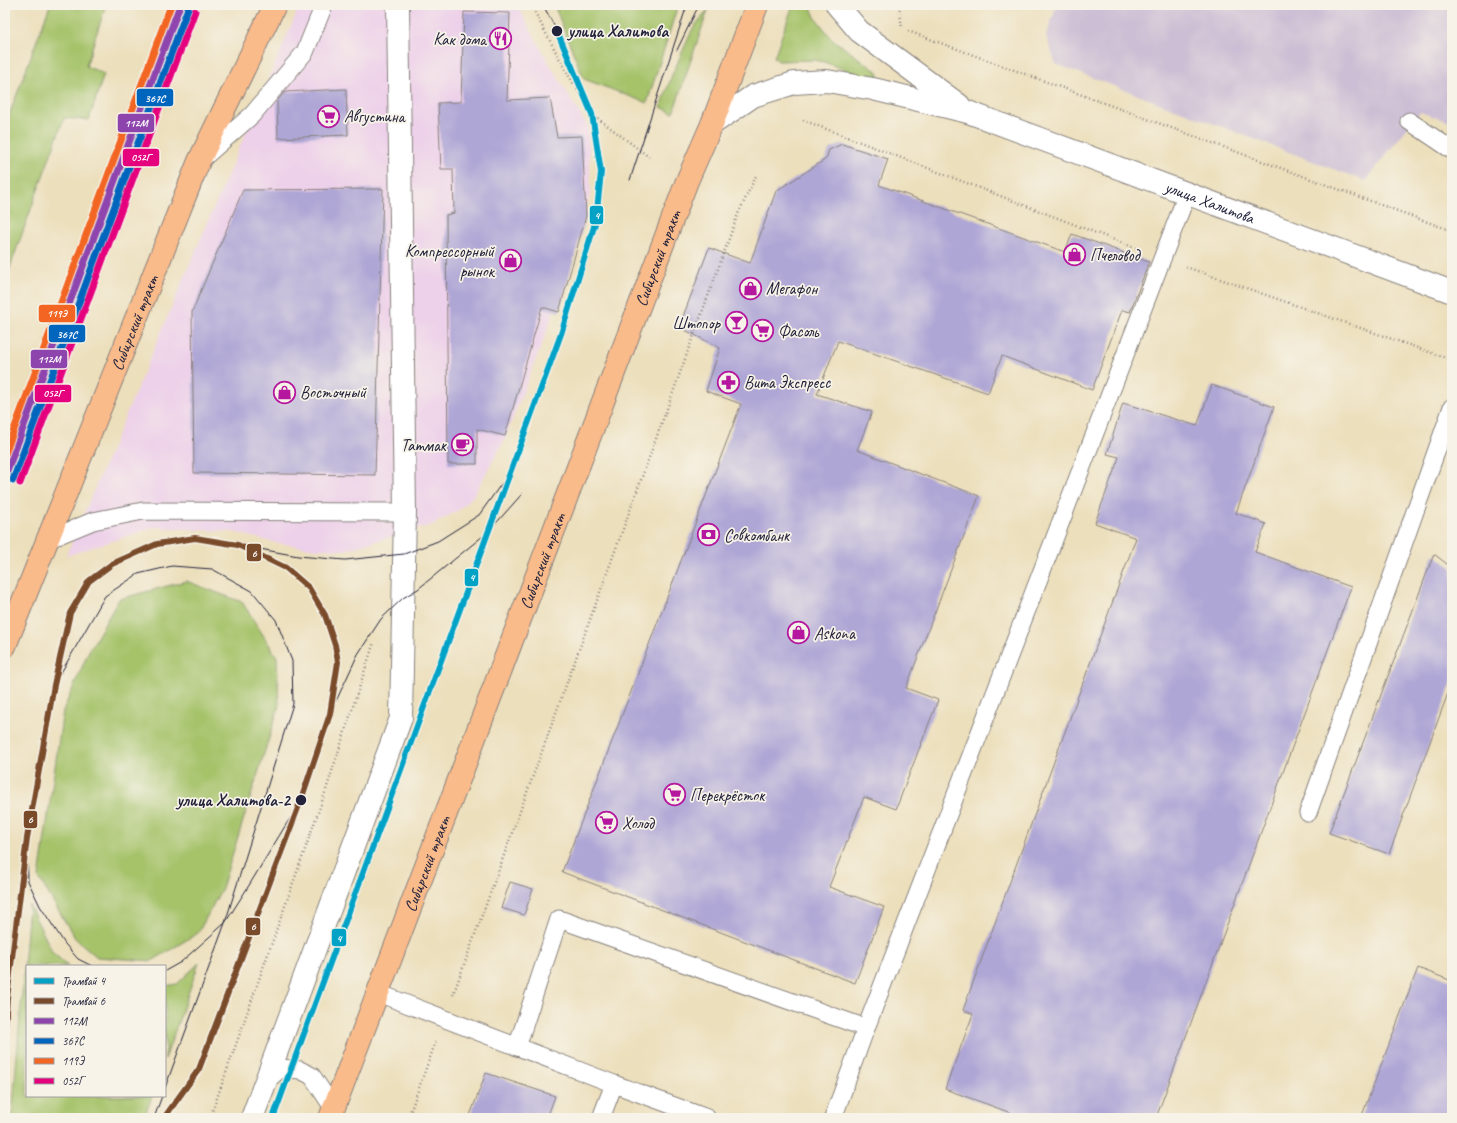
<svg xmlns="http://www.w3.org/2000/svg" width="1457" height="1123" font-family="Caveat,sans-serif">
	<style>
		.built { fill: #edd0e9 }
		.industrial { fill: #ccbed4 }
		.green { fill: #a6c36a; stroke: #647252 }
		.building { fill: #aea6d5 }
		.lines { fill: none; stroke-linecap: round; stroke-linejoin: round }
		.service-casing { stroke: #87807c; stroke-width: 19 }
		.minor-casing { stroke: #87807c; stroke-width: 24 }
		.tertiary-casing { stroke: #87807c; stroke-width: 24 }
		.primary-casing { stroke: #87807c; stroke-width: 24 }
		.path { stroke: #87807c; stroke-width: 2.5; stroke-dasharray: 1 3; stroke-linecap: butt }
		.service { stroke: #fff; stroke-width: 17 }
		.minor { stroke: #fff; stroke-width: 22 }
		.tertiary { stroke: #fff; stroke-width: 22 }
		.primary { stroke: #fabb8b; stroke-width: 22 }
		.tram { stroke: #22223b; stroke-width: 1 }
		.rail-1-casing { stroke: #f7f3e8; stroke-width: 10 }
		.rail-2-casing { stroke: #f7f3e8; stroke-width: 10 }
		.rail-3-casing { stroke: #f7f3e8; stroke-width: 10 }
		.rail-4-casing { stroke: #f7f3e8; stroke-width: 10 }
		.rail-1 { stroke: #8e44ad; stroke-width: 7 }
		.rail-2 { stroke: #0065bd; stroke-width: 7 }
		.rail-3 { stroke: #f26522; stroke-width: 7 }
		.rail-4 { stroke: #e5007d; stroke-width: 7 }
		.tram-1-casing { stroke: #f7f3e8; stroke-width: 9 }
		.tram-2-casing { stroke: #f7f3e8; stroke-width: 9 }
		.tram-1 { stroke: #02a2c7; stroke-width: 6 }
		.tram-2 { stroke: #7a4b2a; stroke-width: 6 }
		.stop-dot { fill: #22223b; stroke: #f7f3e8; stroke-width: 1.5 }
		.labels { text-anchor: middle; stroke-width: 3.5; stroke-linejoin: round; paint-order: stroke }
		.stop-label { font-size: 17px; font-weight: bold; fill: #22223b; stroke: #f7f3e8; text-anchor: start }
		.poi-label { font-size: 17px; fill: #22223b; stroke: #f7f3e8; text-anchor: start }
		.street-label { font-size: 17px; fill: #22223b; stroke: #f7f3e8 }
		.line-badge { stroke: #f7f3e8; stroke-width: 1.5 }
		.badge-label { font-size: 11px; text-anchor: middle; font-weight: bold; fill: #fff }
	</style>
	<rect width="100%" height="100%" fill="#f7f3e8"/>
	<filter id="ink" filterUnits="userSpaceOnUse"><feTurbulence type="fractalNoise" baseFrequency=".025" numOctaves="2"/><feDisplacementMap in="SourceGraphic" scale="8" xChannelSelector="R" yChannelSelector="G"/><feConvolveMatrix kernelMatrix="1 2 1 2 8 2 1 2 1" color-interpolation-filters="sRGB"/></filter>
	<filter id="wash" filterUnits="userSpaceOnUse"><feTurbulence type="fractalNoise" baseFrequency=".012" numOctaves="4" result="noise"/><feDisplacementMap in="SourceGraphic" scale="16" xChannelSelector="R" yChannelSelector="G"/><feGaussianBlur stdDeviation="0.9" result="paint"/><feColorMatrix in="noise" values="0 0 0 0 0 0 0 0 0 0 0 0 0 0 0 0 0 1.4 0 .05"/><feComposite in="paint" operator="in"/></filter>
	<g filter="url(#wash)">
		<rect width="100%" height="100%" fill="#ecdfbc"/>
		<polygon class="built" points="300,5 517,5 549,63 588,127 591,192 550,323 504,441 474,495 460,509 432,525 345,550 316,549 272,542 234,532 155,527 66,556"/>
		<polygon class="industrial" points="1057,5 1452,5 1452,123 1420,112 1365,181 1056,64 1046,36"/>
		<g class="green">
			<polygon points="50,5 106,5 86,66 104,74 89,120 64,118 5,281 5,126"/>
			<polygon points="554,5 678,5 647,103 584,79"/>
			<polygon points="793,5 810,5 815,17 832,39 879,73 876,81 824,62 814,60 778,61 774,57"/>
			<polygon points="708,10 673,113 661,107 672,75 693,28"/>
			<polygon points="186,581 242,602 277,657 279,706 222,888 198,933 152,961 97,957 75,938 39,878 63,711 89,651 119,599"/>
			<polygon points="29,905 53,953 68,966 27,966 27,1096 152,1096 144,1118 12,1118"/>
			<polygon points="199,963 165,1059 165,986 177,984"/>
		</g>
		<g id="blocks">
			<g class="building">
				<polygon points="464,12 510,13 507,100 550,98 557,137 582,136 586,216 559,312 542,307 505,436 477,429 477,464 448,464 446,215 454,213 453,169 441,169 438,103 461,102"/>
				<polygon points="346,89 348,135 278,138 277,101 285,92"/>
				<polygon points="842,144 888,159 879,185 1065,252 1072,234 1149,262 1130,312 1122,310 1092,390 1002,356 988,393 838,341 817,394 872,412 857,450 979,496 906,688 938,700 896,809 864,797 829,887 884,907 855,983 562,872 741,404 706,391 720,348 679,327 709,248 750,263 776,191 826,159 829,150"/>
				<polygon points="383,189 375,475 194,473 192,312 243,190"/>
				<polygon points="1212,385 1274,407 1236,513 1266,524 1255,552 1351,587 1156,1118 1025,1118 945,1089 973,1014 963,1010 1136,538 1095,523 1119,457 1107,454 1123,403 1197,426"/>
				<polygon points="1434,554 1452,568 1452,682 1389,854 1329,833"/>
				<polygon points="510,882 533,889 524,915 501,908"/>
				<polygon points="1418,968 1452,981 1452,1118 1361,1118"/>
				<polygon points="486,1073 555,1096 547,1118 469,1118"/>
			</g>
		</g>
	</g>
	<g filter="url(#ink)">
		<use href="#blocks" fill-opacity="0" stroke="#87807c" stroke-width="1"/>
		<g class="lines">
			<defs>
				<g id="service">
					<polyline points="1409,121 1452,150"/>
					<polyline points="203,158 252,115 305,52 324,5"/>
					<polyline points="47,540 93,521 143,511 399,512"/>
					<polyline points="1308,813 1452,407"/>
					<polyline points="378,993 614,1084 601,1118"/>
					<polyline points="517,1047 559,919 866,1028"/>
					<polyline points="265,1082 281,1068 300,1070 312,1076 334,1109"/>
					<polyline points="614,1084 707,1118"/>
					<polyline points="833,1118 866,1028 1187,194"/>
				</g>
				<polyline id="minor" points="252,1118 401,718 405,512 398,5"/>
				<g id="tertiary">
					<polyline points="837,5 859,31 959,105"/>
					<path id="s1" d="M712,124L753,96L794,83L827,81L873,89L968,112L1452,292"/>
				</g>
				<g id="primary">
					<path id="s2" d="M5,646L199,161L275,5"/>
					<path id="s3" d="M330,1118L687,181L712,124L757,5"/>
				</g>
			</defs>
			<use href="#service" class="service-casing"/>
			<use href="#minor" class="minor-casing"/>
			<use href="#tertiary" class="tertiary-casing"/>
			<use href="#primary" class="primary-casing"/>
			<g class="path">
				<polyline points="531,5 566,71 592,114 649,157"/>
				<polyline points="899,5 902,28"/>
				<polyline points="908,31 1452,231"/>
				<polyline points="803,120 1138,249"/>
				<path d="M1452,200C1450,208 1448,217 1452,224"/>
				<polyline points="1186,267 1452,360"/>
				<polyline points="453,995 738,214 757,174"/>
				<polyline points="210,1118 326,790 374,642"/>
				<polyline points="408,1118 436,1041"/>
			</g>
			<use href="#service" class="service"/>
			<use href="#minor" class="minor"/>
			<use href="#tertiary" class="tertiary"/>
			<use href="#primary" class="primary"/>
			<g class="tram">
				<polyline points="543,5 557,31"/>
				<polyline points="677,50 696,11 700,5"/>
				<polyline points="630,180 687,5"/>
				<polyline points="238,545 298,556 345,560 404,554 438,541 479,515 512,469"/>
				<polyline points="54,685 105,596 138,574 172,566 212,569 252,591 276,620 292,661 293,704 225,923 165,1088"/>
				<polyline points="330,714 358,654 381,619 403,598 418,589 489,531 522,494"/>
				<polyline points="27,838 28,881 40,906 65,944 78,959 92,966"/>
				<polyline points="165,971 181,962 225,923 248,887 301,800"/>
				<polyline points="154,1118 162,1096"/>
			</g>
			<defs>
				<polyline id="rail-1" points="5,477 180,5"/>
				<polyline id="rail-2" points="13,480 188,8"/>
				<polyline id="rail-3" points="5,454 171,5"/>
				<polyline id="rail-4" points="20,483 195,11"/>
			</defs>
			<use href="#rail-1" class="rail-1-casing"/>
			<use href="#rail-2" class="rail-2-casing"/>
			<use href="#rail-3" class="rail-3-casing"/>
			<use href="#rail-4" class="rail-4-casing"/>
			<use href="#rail-1" class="rail-1"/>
			<use href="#rail-2" class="rail-2"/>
			<use href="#rail-3" class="rail-3"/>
			<use href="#rail-4" class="rail-4"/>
			<defs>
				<polyline id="tram-1" points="273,1118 561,334 596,220 601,172 592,114 557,31"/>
				<polyline id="tram-2" points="5,1030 7,998 27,838 54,685 70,613 89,581 112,564 157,544 195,538 238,545 286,568 309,588 325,615 335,645 338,662 330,714 301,800 199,1069 164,1118"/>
			</defs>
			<use href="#tram-1" class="tram-1-casing"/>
			<use href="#tram-2" class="tram-2-casing"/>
			<use href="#tram-1" class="tram-1"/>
			<use href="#tram-2" class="tram-2"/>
		</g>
	</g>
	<defs>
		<symbol id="restaurant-ring" viewBox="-11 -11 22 22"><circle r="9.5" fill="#f7f3e8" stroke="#b5179e" stroke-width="1.5"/><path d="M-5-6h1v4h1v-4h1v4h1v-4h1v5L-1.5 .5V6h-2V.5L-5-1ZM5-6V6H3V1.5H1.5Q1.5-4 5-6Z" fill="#b5179e"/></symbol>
		<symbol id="supermarket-ring" viewBox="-11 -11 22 22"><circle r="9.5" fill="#f7f3e8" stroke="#b5179e" stroke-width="1.5"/><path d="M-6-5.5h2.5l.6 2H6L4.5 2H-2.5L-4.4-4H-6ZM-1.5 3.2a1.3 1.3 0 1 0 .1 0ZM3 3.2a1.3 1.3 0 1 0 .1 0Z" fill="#b5179e"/></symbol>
		<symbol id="shop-ring" viewBox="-11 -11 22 22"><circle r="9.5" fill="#f7f3e8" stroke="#b5179e" stroke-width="1.5"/><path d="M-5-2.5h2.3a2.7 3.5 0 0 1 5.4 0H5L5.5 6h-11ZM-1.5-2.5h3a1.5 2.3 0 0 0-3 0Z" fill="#b5179e"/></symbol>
		<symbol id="bar-ring" viewBox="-11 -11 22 22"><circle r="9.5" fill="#f7f3e8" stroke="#b5179e" stroke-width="1.5"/><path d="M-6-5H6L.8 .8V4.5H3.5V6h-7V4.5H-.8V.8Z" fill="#b5179e"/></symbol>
		<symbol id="pharmacy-ring" viewBox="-11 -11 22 22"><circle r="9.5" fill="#f7f3e8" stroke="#b5179e" stroke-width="1.5"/><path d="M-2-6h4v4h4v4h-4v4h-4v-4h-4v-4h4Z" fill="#b5179e"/></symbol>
		<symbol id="cafe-ring" viewBox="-11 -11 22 22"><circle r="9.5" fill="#f7f3e8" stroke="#b5179e" stroke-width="1.5"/><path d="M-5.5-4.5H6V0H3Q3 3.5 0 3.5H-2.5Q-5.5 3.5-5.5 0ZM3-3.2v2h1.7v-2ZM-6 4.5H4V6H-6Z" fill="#b5179e"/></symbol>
		<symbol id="bank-ring" viewBox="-11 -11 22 22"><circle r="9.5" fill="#f7f3e8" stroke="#b5179e" stroke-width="1.5"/><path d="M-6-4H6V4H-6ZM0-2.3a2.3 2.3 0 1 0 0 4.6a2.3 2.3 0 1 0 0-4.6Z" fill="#b5179e"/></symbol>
	</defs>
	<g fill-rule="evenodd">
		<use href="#restaurant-ring" x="488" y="26" width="25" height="25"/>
		<use href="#supermarket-ring" x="316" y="104" width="25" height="25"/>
		<use href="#shop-ring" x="1062" y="242" width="25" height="25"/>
		<use href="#shop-ring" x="498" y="248" width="25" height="25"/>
		<use href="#shop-ring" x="738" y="276" width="25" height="25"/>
		<use href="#bar-ring" x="724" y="310" width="25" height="25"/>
		<use href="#supermarket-ring" x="750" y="318" width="25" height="25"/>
		<use href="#pharmacy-ring" x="716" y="370" width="25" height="25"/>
		<use href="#shop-ring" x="272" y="380" width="25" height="25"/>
		<use href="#cafe-ring" x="450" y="432" width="25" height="25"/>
		<use href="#bank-ring" x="696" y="522" width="25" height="25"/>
		<use href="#shop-ring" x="786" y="620" width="25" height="25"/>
		<use href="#supermarket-ring" x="662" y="782" width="25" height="25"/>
		<use href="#supermarket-ring" x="594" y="810" width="25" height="25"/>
	</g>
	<g class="stop-dot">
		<circle cx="557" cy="31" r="6"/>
		<circle cx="301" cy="800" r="6"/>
	</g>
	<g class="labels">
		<g class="stop-label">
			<text x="568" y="37">улица Халитова</text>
			<text x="290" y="806" text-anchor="end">улица Халитова-2</text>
		</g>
		<g class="poi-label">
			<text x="486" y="45" text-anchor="end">Как дома</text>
			<text x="344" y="122">Августина</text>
			<text x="494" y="257" text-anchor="end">Компрессорный<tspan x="494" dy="20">рынок</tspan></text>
			<text x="1090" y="261">Пчеловод</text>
			<text x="766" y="294">Мегафон</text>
			<text x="720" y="329" text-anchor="end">Штопор</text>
			<text x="778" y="337">Фасоль</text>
			<text x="744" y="388">Вита Экспресс</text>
			<text x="300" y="398">Восточный</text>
			<text x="446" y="451" text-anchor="end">Татмак</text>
			<text x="724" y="541">Совкомбанк</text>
			<text x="814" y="639">Askona</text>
			<text x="690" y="801">Перекрёсток</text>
			<text x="622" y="829">Холод</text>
		</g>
		<g class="street-label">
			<text dy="6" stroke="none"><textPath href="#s1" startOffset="528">улица Халитова</textPath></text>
			<text dy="6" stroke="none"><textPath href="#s3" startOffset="920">Сибирский тракт</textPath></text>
			<text dy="6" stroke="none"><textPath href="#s2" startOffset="348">Сибирский тракт</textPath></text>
			<text dy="6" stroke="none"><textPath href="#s3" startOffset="596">Сибирский тракт</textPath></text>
			<text dy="6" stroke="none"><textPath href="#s3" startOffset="272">Сибирский тракт</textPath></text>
		</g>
	</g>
	<g class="line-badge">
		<rect x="136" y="88" width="38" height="19" rx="4" fill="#0065bd"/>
		<rect x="117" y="113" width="38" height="20" rx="4" fill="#8e44ad"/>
		<rect x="122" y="148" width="38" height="19" rx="4" fill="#e5007d"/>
		<rect x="589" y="205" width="15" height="20" rx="4" fill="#02a2c7"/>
		<rect x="38" y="304" width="38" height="19" rx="4" fill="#f26522"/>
		<rect x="48" y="324" width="38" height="19" rx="4" fill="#0065bd"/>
		<rect x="30" y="349" width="38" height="20" rx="4" fill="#8e44ad"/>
		<rect x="34" y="384" width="38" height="19" rx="4" fill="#e5007d"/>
		<rect x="246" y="543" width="16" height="19" rx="4" fill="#7a4b2a"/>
		<rect x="464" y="568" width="15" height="19" rx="4" fill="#02a2c7"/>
		<rect x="23" y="810" width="15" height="19" rx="4" fill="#7a4b2a"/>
		<rect x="245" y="917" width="16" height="19" rx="4" fill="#7a4b2a"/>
		<rect x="331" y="928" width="16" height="19" rx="4" fill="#02a2c7"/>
	</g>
	<g class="badge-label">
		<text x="155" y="102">367С</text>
		<text x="136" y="127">112М</text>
		<text x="141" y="161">052Г</text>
		<text x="597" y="219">4</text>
		<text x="57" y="317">119Э</text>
		<text x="67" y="338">367С</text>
		<text x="49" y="363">112М</text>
		<text x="53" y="397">052Г</text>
		<text x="254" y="557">6</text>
		<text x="472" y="581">4</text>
		<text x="30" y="823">6</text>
		<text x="253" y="930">6</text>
		<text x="339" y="942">4</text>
	</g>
	<rect width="1457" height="1123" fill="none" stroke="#f7f3e8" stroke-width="20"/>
	<rect x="26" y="965" width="140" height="132" fill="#f7f3e8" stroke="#a29fa3"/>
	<rect x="34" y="978" width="20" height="6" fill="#02a2c7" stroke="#a29fa3"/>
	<text x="62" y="985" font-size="12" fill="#22223b">Трамвай 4</text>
	<rect x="34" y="998" width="20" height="6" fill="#7a4b2a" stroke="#a29fa3"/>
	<text x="62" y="1005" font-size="12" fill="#22223b">Трамвай 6</text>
	<rect x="34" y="1018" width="20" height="6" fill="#8e44ad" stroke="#a29fa3"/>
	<text x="62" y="1025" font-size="12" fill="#22223b">112М</text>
	<rect x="34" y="1038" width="20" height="6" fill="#0065bd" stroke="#a29fa3"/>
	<text x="62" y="1045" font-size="12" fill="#22223b">367С</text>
	<rect x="34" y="1058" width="20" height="6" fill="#f26522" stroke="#a29fa3"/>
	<text x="62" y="1065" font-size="12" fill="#22223b">119Э</text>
	<rect x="34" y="1078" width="20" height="6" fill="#e5007d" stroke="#a29fa3"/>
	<text x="62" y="1085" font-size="12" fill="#22223b">052Г</text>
</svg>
